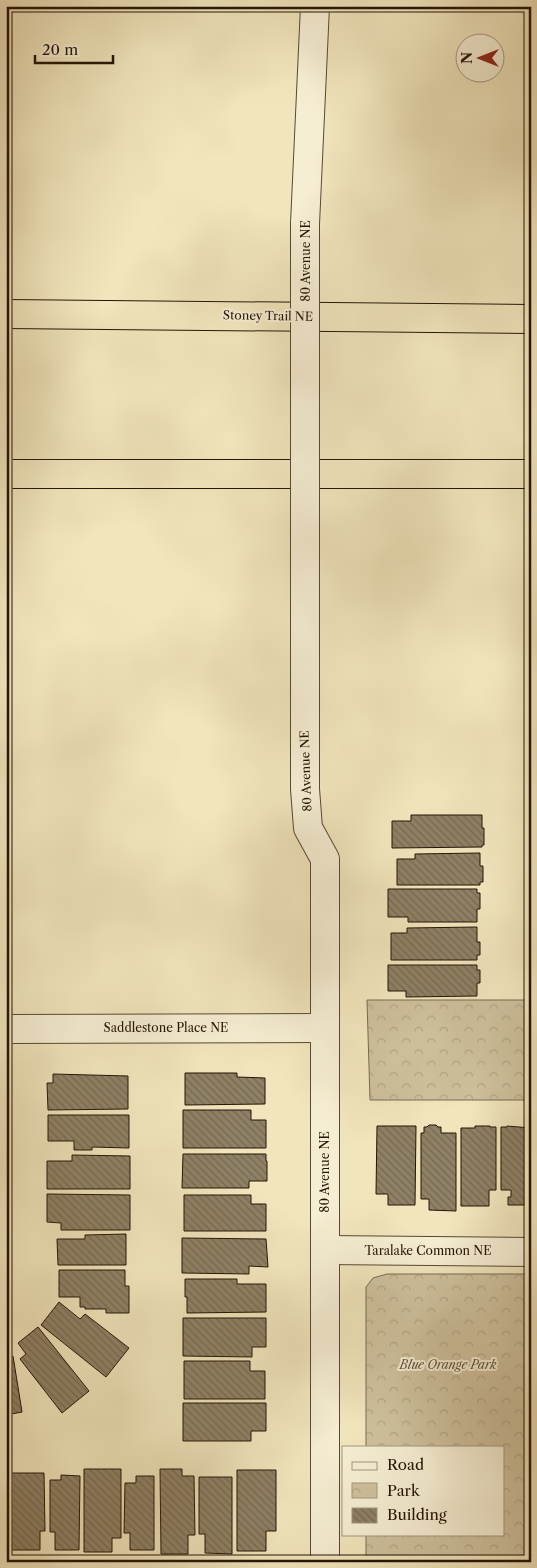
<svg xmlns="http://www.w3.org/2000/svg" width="537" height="1568" font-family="'Libre Caslon Text',serif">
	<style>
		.park { fill: url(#park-crowns); stroke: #796a52 }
		.building { fill: url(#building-back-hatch); stroke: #241407 }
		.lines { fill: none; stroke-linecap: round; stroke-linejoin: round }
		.minor-casing { stroke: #574834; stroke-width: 30 }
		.highway-casing { stroke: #241407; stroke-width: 30 }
		.minor { stroke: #f6eed3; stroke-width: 28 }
		.highway { stroke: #f1e5bc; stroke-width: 28 }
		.minor-bridge-casing { stroke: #574834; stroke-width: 30; stroke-linecap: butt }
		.minor-bridge { stroke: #f6eed3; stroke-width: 28 }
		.labels { text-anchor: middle; stroke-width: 4; stroke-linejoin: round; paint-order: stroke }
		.street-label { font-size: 12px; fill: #241407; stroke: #f6eed3 }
		.park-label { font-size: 12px; font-style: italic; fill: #60513c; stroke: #f6eed3 }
	</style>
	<defs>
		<pattern id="park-crowns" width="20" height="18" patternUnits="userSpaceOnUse" patternTransform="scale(1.25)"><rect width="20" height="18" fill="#cec19d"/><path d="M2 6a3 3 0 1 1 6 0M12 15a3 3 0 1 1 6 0" fill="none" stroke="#b1a586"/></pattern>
		<pattern id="building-back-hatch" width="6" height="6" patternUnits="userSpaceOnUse" patternTransform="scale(1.25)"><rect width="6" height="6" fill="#8f8165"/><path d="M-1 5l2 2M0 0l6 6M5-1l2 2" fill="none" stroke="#756851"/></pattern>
	</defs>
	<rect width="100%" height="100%" fill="#f1e5bc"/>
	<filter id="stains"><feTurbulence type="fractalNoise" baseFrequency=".004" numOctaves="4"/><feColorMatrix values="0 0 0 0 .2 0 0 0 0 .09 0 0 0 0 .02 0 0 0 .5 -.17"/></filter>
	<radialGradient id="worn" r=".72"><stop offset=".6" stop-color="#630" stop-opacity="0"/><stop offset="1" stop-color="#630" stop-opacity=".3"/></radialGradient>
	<g class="park">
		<polygon points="367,1000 531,1000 531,1100 370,1100"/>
		<polygon points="387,1274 531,1274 531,1562 366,1562 366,1534 503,1534 503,1447 366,1447 366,1287 373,1278"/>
	</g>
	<g class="building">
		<polygon points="411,815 482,815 482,828 484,828 484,845 482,845 482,847 392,848 392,821 411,821"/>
		<polygon points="480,853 480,866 483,866 483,882 480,882 480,885 397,885 397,859 415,859 415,854"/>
		<polygon points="388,889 477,889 477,893 480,893 480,909 477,909 477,922 408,922 408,917 388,917"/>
		<polygon points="477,927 477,942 480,942 480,955 477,955 477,960 391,960 391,933 407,933 407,928"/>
		<polygon points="388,965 477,965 477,970 480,970 480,983 477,983 477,996 406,997 406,991 388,991"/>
		<polygon points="185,1073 237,1073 237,1077 265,1078 265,1104 185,1105"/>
		<polygon points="53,1074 128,1076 128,1109 48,1110 47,1083 53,1083"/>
		<polygon points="183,1110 251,1110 251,1120 266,1120 266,1148 183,1148"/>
		<polygon points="48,1115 129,1115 129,1148 92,1147 92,1150 74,1150 74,1141 48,1141"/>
		<polygon points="429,1125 436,1125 438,1127 441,1127 441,1133 456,1133 456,1211 429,1210 429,1199 421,1199 421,1133 424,1133 424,1127 427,1127"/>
		<polygon points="377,1126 416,1126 415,1205 388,1205 388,1194 376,1194"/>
		<polygon points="475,1126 490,1126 490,1127 496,1127 496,1190 489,1190 489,1206 461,1206 461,1128 475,1128"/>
		<polygon points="507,1126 531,1128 531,1205 508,1205 508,1197 511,1197 511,1190 501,1190 501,1127 507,1127"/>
		<polygon points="183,1154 266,1154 266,1161 267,1161 267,1181 249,1181 249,1188 182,1188"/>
		<polygon points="72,1155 130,1156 130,1189 47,1189 47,1161 72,1161"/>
		<polygon points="47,1194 130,1195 130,1230 61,1230 61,1223 47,1222"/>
		<polygon points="184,1195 251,1195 251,1204 266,1204 266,1231 184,1231"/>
		<polygon points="126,1234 126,1265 58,1265 57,1239 85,1239 85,1235"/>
		<polygon points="182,1238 266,1239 268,1267 249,1266 249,1274 182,1273"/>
		<polygon points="59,1270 125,1270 125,1286 129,1286 129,1313 106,1313 106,1309 85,1309 85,1307 80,1307 80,1297 59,1297"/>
		<polygon points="185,1279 237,1279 237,1284 266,1284 266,1312 187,1313 187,1297 185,1297"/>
		<polygon points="59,1302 80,1319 85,1314 129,1348 106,1377 41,1325"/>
		<polygon points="183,1318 266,1318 266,1347 252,1347 252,1357 183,1356"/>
		<polygon points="38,1327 89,1391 62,1413 20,1359 26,1354 18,1343"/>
		<polygon points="6,1346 8,1357 13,1356 22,1412 6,1415"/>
		<polygon points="184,1361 250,1361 250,1371 265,1371 265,1399 184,1399"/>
		<polygon points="183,1403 266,1403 266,1431 251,1431 251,1441 183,1441"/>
		<polygon points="84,1469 121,1469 121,1538 112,1538 112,1552 84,1552"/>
		<polygon points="160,1469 182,1469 182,1476 194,1476 195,1535 188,1535 188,1554 161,1554"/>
		<polygon points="237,1470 276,1470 276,1531 266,1531 266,1551 237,1551"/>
		<polygon points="6,1472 8,1472 7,1551 6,1551"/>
		<polygon points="11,1473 44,1473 45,1531 40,1531 40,1550 12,1550"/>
		<polygon points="61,1475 80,1476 79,1550 55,1550 55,1532 50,1532 50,1480 61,1480"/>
		<polygon points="136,1476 154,1476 154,1550 130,1550 130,1533 124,1533 125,1483 136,1483"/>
		<polygon points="199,1477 232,1477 232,1554 205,1553 205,1534 199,1534"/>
	</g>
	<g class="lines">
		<defs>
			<g id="minor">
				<polyline points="305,224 315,6"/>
				<polyline points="305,558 305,789 308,828 325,859 325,1562"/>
				<polyline points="6,1029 325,1028"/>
				<polyline points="325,1250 531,1252"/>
			</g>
			<g id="highway">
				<polyline points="6,314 531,319"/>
				<polyline points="6,474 531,474"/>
			</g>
		</defs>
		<use href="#minor" class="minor-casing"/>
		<use href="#highway" class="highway-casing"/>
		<use href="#minor" class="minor"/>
		<use href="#highway" class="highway"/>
		<defs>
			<polyline id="minor-bridge" points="305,558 305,224"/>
		</defs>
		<use href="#minor-bridge" class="minor-bridge-casing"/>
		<use href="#minor-bridge" class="minor-bridge"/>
	</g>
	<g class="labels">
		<g class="street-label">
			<text transform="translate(306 261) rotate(-90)" y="4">80 Avenue NE</text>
			<text transform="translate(268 316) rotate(1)" y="4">Stoney Trail NE</text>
			<text transform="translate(306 771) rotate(-92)" y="4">80 Avenue NE</text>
			<text x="166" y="1032">Saddlestone Place NE</text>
			<text transform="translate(325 1172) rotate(-90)" y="4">80 Avenue NE</text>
			<text x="428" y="1255">Taralake Common NE</text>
		</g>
		<g class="park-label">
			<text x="448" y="1369">Blue Orange Park</text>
		</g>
	</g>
	<rect width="537" height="1568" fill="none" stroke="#f1e5bc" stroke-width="25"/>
	<rect x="8" y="8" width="522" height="1553" fill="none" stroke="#241407" stroke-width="2.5"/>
	<rect x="12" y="12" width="512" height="1543" fill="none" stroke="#241407"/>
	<rect x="342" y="1446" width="162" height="90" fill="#f6eed3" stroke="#a29781"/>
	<rect x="352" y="1462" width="25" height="8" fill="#f6eed3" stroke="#a29781"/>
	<text x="387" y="1470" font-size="15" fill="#241407">Road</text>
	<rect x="352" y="1483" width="25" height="15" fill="url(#park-crowns)" stroke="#a29781"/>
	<text x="387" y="1496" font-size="15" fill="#241407">Park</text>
	<rect x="352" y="1508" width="25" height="15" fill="url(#building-back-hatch)" stroke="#a29781"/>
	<text x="387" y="1520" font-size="15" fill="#241407">Building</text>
	<g transform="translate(480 58) rotate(270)"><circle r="24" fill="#f6eed3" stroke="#a29781"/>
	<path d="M0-4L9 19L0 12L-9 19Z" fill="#8f2418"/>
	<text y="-8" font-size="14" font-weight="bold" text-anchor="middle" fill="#241407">N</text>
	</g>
	<path d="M35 55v8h78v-8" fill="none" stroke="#241407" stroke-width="2.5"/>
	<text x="42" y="55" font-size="15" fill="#241407" stroke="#f6eed3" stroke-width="4" paint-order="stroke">20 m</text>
	<rect width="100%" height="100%" filter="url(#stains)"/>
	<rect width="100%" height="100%" fill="url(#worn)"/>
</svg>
